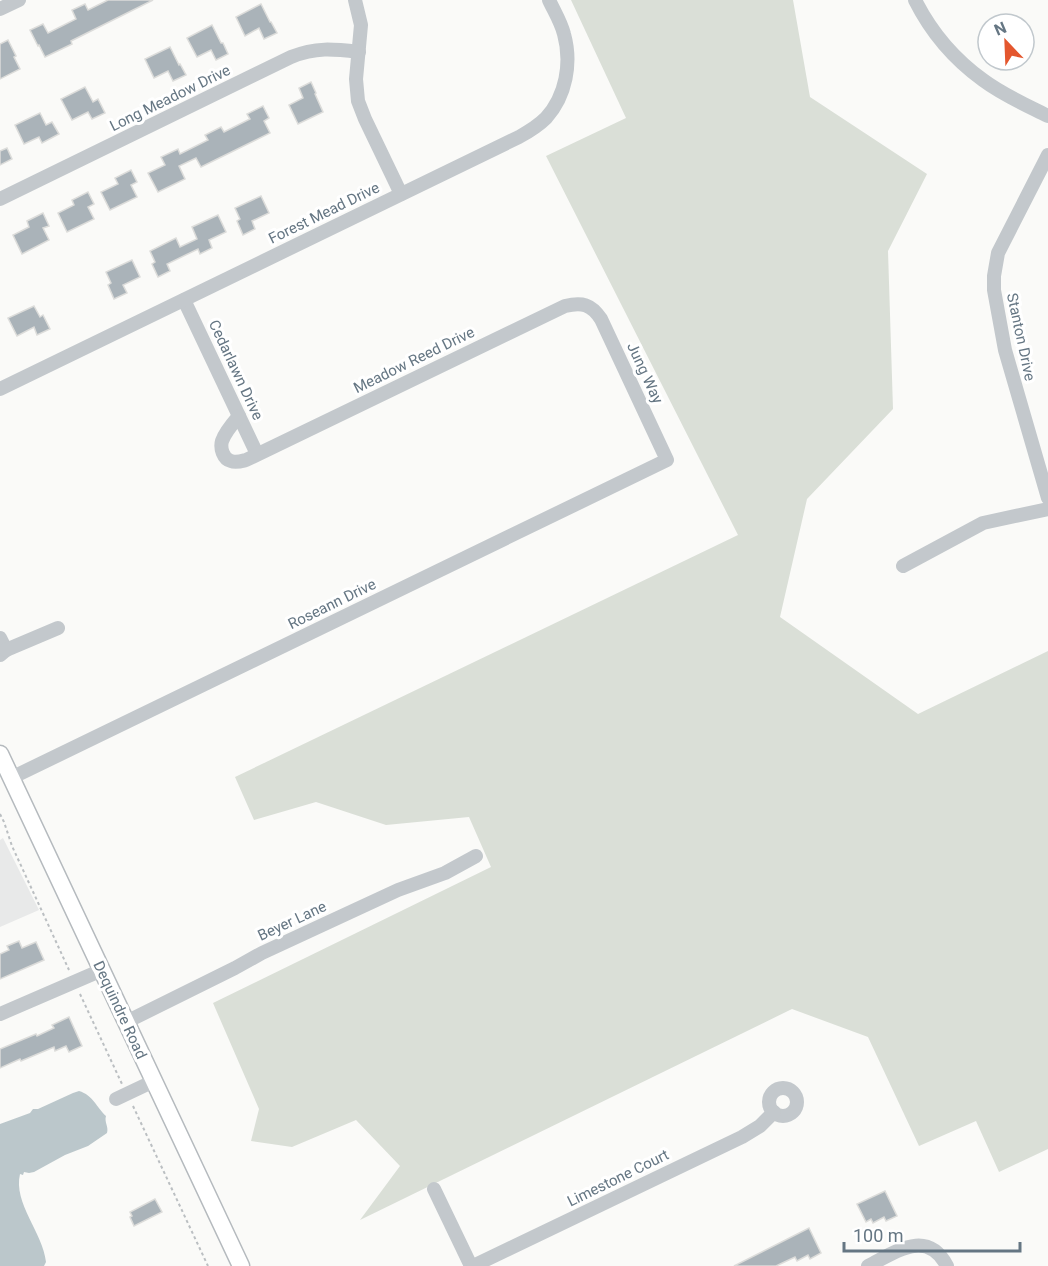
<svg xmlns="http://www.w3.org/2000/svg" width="1048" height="1266" font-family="Roboto,sans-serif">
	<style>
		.built { fill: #e8e9e9 }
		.green { fill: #dadfd7 }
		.water { fill: #bbc7cb }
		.building { fill: #aab3b9; stroke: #dcdcda; stroke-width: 1.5 }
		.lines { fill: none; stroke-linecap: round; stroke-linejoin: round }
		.major-casing { stroke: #b5babe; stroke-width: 19 }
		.path { stroke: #bbbfc2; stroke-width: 2; stroke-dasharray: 3 3; stroke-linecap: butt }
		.minor { stroke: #c3c8cc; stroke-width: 14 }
		.major { stroke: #fff; stroke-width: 16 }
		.labels { text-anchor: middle; stroke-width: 6; stroke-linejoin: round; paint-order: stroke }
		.street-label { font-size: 15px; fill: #657683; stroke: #fff }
	</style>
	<rect width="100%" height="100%" fill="#fafaf8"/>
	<polygon class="built" points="3,838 39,910 0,927 0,840"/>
	<polygon class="green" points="571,0 793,0 810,97 927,174 888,251 893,409 807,499 780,617 918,714 1048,651 1048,1149 999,1172 976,1121 919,1146 868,1037 792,1009 360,1220 400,1166 356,1120 292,1147 251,1141 259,1109 213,1003 491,867 469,817 386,825 316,802 254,820 235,777 738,535 546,156 626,118"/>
	<path class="water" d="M79,1091C93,1095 97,1108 106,1116C104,1122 109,1127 107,1133L88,1146L65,1155L34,1172L29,1173L24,1172L23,1175L20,1174C13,1203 43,1233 46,1262L44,1266H0V1124L30,1113L33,1109H38L73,1093Z"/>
	<g class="building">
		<polygon points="108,0 153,0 71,41 72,44 45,57 39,45 38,46 30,30 43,24 48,33 76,19 72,10 85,4 88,10"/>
		<polygon points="261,4 270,22 271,22 277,33 264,39 259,28 245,36 236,17"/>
		<polygon points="212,25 221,43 223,43 228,54 216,60 211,50 197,57 187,38"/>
		<polygon points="8,40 16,56 14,57 20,69 0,79 0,44"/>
		<polygon points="170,47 179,65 180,64 186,75 173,81 168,71 154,78 145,59"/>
		<polygon points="311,82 316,93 315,94 323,112 298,124 289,105 303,98 299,88"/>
		<polygon points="85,87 93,102 98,99 105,113 92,119 88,112 72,120 61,99"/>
		<polygon points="263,106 269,118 264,121 270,133 201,167 196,158 179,166 185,179 158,192 148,173 165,165 161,157 178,149 180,154 208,140 205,135 221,127 224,132 250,119 247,114"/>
		<polygon points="40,113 46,125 52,122 59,134 42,143 39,137 24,144 15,125"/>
		<polygon points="7,148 12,159 0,165 0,151"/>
		<polygon points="131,170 137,182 131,185 137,197 110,210 101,192 118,184 115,178"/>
		<polygon points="88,192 94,204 88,207 94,219 67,232 58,213 74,205 72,200"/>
		<polygon points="261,196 269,213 252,221 255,229 243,235 237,221 240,219 235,208"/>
		<polygon points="43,213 49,226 43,228 49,240 22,254 13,235 29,227 27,221"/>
		<polygon points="218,215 226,232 209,240 212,248 200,254 198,249 167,264 170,271 158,277 152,264 155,262 150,251 176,238 180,247 197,239 192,227"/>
		<polygon points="132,260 140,277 123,285 127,293 114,299 108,285 111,283 106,272"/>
		<polygon points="34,306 40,317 43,315 50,329 37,335 34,327 17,336 8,318"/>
		<polygon points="19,941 22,948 36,942 44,960 0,979 0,954 9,950 7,946"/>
		<polygon points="69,1017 82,1046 69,1052 66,1046 55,1051 54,1047 21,1061 20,1059 0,1068 0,1049 36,1034 37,1036 54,1028 52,1025"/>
		<polygon points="885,1191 897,1216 886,1221 884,1217 873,1223 871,1219 866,1222 857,1204"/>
		<polygon points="155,1199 162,1212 134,1226 130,1217 132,1216 130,1212"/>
		<polygon points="809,1228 821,1253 810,1259 808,1255 797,1261 795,1257 776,1266 734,1266"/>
	</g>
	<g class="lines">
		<defs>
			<polyline id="major" points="0,754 241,1266"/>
		</defs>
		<use href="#major" class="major-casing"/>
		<g class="path">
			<polyline points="0,814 4,822 12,846 69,970"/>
			<polyline points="80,994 122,1084"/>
			<polyline points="133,1106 208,1266"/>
		</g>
		<g class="minor">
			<polyline points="355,0 361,25 356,79 358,101 365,119 401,194"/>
			<path d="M915,0C931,32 954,59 983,80C1003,95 1026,105 1048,116"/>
			<polyline points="0,9 19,0"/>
			<polyline points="1048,155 998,253 994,276 994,290 1005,350 1048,498"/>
			<path d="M0,199L291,57C316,47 333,49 359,52"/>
			<polyline points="184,300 257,454"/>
			<path d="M0,389L519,137C528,132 538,126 546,118C566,96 572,63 564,34C561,22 554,11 549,0"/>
			<polyline points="903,566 983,523 1048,509"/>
			<polyline points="0,638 6,650 0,655"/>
			<polyline points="6,650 58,628"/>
			<path d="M11,778L667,460L601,319C591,304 582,302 565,306L246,460C242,461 236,463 231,461C223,459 220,448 222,441C225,432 233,423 239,416"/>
			<polyline points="0,1014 102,970"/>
			<polyline points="126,1022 235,968 262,953 398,890 445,873 476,856"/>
			<circle cx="783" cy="1102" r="14"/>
			<polyline points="116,1099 154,1081"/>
			<polyline points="434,1189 471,1266"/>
			<polyline points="473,1266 742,1137 760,1126 774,1112"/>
			<path d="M868,1266C896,1252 927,1228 947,1266"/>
		</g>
		<use href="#major" class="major"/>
	</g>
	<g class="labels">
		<g class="street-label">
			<text transform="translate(170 98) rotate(-26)" y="5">Long Meadow Drive</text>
			<text transform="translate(324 213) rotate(-26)" y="5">Forest Mead Drive</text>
			<text transform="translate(1021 337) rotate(78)" y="5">Stanton Drive</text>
			<text transform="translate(414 360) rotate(-26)" y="5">Meadow Reed Drive</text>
			<text transform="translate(236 370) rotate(65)" y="5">Cedarlawn Drive</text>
			<text transform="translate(645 373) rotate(65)" y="5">Jung Way</text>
			<text transform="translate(332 604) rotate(-26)" y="5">Roseann Drive</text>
			<text transform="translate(292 921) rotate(-25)" y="5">Beyer Lane</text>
			<text transform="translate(120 1010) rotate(65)" y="5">Dequindre Road</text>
			<text transform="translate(618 1178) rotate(-26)" y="5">Limestone Court</text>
		</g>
	</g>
	<g transform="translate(1006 42) rotate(337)"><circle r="28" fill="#ffffff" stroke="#c1c8cd" stroke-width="1.5"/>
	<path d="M0-4.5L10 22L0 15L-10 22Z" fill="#e4572e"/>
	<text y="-9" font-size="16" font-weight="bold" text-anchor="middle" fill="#657683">N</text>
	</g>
	<path d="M844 1242v9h176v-9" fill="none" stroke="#657683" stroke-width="3"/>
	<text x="853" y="1242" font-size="18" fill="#657683" stroke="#ffffff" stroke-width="4.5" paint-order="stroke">100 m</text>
</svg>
